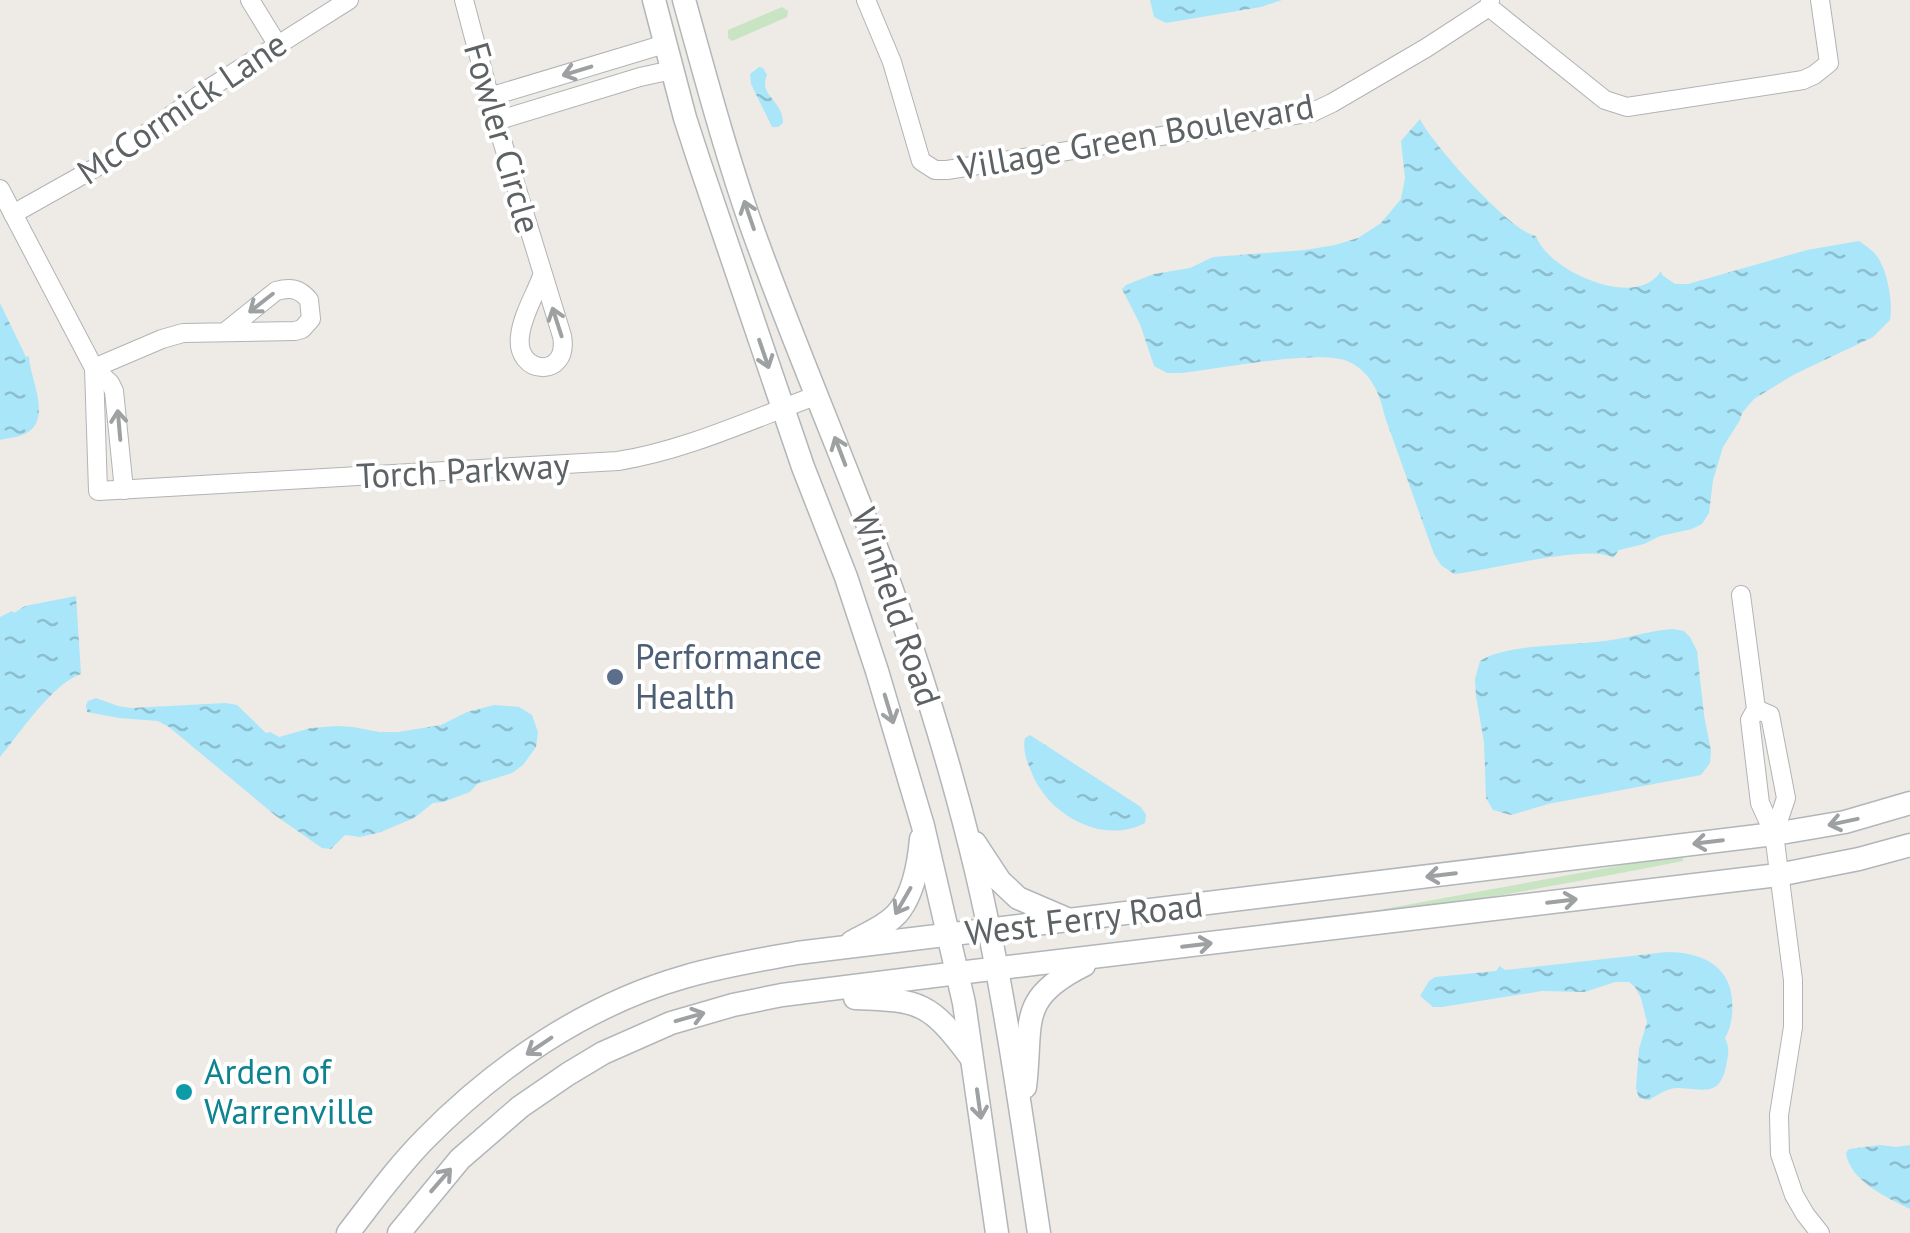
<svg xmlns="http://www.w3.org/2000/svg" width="1910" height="1233" font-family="'PT Sans',sans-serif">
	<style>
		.green { fill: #c9e4c3 }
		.water { fill: url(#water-ripples) }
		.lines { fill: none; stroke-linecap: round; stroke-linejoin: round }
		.street-casing { stroke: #b0b4b6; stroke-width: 20 }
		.secondary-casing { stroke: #b1b6b9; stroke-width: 25 }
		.street { stroke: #fff; stroke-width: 18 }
		.secondary { stroke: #fff; stroke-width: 22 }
		.oneway { stroke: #9ea1a2 }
		.service-dot { fill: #5c6f8a; stroke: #fff; stroke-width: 4 }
		.culture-dot { fill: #0f9aa8; stroke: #fff; stroke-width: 4 }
		.labels { text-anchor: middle; stroke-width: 8; stroke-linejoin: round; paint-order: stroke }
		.street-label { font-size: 35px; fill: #5d6264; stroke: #fff }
		.service-label { font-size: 35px; fill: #4e5e75; stroke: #fff; text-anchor: start }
		.culture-label { font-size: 35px; fill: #0d838f; stroke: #fff; text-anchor: start }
	</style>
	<defs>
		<pattern id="water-ripples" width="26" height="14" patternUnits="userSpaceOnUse" patternTransform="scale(2.5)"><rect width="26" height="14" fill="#a9e6fa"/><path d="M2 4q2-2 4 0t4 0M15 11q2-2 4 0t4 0" fill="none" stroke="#8dbece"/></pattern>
	</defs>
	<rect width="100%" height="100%" fill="#eeeae5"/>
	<g class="green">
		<polygon points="782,7 788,11 787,17 732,41 728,38 728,30"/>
		<path d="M1683,855V861C1584,880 1484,900 1384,913V909L1645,861Z"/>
	</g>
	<g class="water">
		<polygon points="1150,0 1282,0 1261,7 1166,23 1154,17"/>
		<path d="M759,67L763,68L767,75C758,96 783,100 783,123L778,127H772L751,84L750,74Z"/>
		<path d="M1420,119C1431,143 1513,234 1536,236C1548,271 1637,311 1661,271L1662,275L1675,284H1688L1807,250L1859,241C1866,246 1874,251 1879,259C1888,275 1893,302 1890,320L1873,337L1793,375L1754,399L1742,413L1740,420L1723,447L1713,480L1709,513L1702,524L1692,529L1660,536L1644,544L1619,550L1613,558C1590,543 1487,571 1454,574L1441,565L1434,554L1385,417C1380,394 1371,371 1347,361C1320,349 1216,369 1182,373H1167L1154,366L1140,324L1122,289L1126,285L1154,274L1190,268L1213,257L1305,250L1335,245L1358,238L1381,223L1401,199L1405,178L1401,141Z"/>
		<path d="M0,303L26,357L29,356C29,377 54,420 25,434C18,437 8,438 0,440Z"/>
		<path d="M76,596L81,674C52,684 20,733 0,757V617L12,611L14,613L25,606Z"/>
		<path d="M1673,629L1684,631L1690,637L1697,651L1704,715L1711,751L1710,763L1701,775L1548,804L1511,815L1493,810L1486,798L1484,742L1476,696L1475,679L1480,661C1507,643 1577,646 1611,640C1632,637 1652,630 1673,629Z"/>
		<polygon points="96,698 118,706 131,708 226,703 237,705 266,733 270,732 279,737 311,728 338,726 353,727 379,732 398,732 441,725 467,712 494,705 519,707 532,715 538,732 536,747 523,765 512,773 477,784 470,792 443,802 433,803 414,818 381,832 360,837 345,835 331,849 322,848 276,816 169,727 158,721 119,718 87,712 86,705 88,701"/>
		<path d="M1030,735L1141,807L1146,815L1145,823C1103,845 1051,816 1033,776C1028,764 1022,751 1025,738Z"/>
		<path d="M1667,952C1698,952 1729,963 1732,999C1733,1013 1732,1026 1725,1038C1729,1046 1729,1052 1727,1061C1721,1098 1706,1089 1679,1088C1669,1087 1657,1095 1649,1100L1639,1098L1636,1088L1639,1049L1647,1022L1641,998L1635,987L1629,982H1615L1585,992L1542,991L1442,1007H1433L1420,996L1429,981L1435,977L1496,971L1500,966L1505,970Z"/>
		<path d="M1880,1145L1896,1147L1910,1145V1209C1886,1197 1850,1181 1846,1153L1849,1149Z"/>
	</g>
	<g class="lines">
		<defs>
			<g id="street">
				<polyline points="250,0 277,44"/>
				<path d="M464,0L496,121L562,336C570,379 515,376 520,336C522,316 535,295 542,276"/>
				<polyline points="866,0 892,62 921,161 935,170 947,170 1313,112 1332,103 1426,48 1489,7 1490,0"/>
				<polyline points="1489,7 1605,100 1627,107 1803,80 1814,75 1829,63 1820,0"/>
				<polyline points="489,97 665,44"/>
				<polyline points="496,121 640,77 672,70"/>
				<polyline points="0,189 94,368 110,383 114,391 124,490"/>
				<polyline points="13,214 111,159 205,91 349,0"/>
				<path d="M94,368L98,491L618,461C687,450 752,419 818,395"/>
				<path d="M94,368L162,339L183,333L295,331L302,329L311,319L309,300C299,288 290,287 276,291L225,332"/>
				<polyline points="1741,595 1756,709 1750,720 1760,803 1774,834 1793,980 1793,1027 1779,1115 1780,1154 1794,1195 1805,1214 1820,1233"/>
				<polyline points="1756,709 1770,715 1786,798 1774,834"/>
			</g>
			<g id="secondary">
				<polyline points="654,0 685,118 699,161 803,467 846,577 877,671 923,826 964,1003 997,1233"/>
				<path d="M684,0C705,75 725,151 751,225C801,365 863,501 910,642C942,738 970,835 990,934C1010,1033 1024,1133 1039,1233"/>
				<polyline points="975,843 1000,881 1018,898 1067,919"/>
				<path d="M852,942C867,934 890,924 900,910C914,891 919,862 921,839"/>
				<path d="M855,998C921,1000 930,1003 970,1056"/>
				<path d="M1025,1087C1033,1022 1016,999 1084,965"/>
				<path d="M348,1233C373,1201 397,1167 426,1138C497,1066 586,1005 684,977C721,966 759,960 797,953L1774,834L1845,822L1910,803"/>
				<polyline points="399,1233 460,1159 520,1107 568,1074 603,1053 671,1023 733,1005 782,995 958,973 1778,875 1859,859 1910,845"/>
			</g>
		</defs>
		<use href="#street" class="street-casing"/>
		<use href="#secondary" class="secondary-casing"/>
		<use href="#street" class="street"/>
		<use href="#secondary" class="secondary"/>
	</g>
	<defs><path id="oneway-shaft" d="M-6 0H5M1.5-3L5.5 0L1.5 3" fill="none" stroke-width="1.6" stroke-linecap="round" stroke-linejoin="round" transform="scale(2.5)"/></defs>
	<g class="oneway">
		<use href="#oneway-shaft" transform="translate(577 71) rotate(163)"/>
		<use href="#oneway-shaft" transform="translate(749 215) rotate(-109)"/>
		<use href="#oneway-shaft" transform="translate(261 303) rotate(142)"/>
		<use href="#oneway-shaft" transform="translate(557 322) rotate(-108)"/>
		<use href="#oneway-shaft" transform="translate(764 354) rotate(71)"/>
		<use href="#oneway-shaft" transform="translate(119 425) rotate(-95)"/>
		<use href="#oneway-shaft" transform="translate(840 451) rotate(-111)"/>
		<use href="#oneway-shaft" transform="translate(889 709) rotate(73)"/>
		<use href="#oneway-shaft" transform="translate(1843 822) rotate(168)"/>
		<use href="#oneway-shaft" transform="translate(1708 842) rotate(173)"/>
		<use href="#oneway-shaft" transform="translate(1441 875) rotate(173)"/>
		<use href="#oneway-shaft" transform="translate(903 901) rotate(120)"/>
		<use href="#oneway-shaft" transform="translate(1562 901) rotate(-7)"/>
		<use href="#oneway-shaft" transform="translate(1197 945) rotate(-7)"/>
		<use href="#oneway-shaft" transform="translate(690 1017) rotate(-16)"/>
		<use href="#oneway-shaft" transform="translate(539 1046) rotate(146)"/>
		<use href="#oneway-shaft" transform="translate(979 1104) rotate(82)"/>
		<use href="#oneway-shaft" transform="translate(441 1180) rotate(-49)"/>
	</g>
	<circle class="service-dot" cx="615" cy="677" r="10"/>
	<circle class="culture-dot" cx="184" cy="1092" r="10"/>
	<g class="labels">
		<g class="street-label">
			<text transform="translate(182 108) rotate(-34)" y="12">McCormick Lane</text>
			<text transform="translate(1136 137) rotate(-10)" y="12">Village Green Boulevard</text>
			<text transform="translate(502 138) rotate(74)" y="12">Fowler Circle</text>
			<text transform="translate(463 471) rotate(-3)" y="12">Torch Parkway</text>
			<text transform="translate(896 607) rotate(71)" y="12">Winfield Road</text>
			<text transform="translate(1084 919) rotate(-7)" y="12">West Ferry Road</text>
		</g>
		<g class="service-label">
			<text x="635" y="669">Performance<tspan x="635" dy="40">Health</tspan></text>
		</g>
		<g class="culture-label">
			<text x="204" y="1084">Arden of<tspan x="204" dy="40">Warrenville</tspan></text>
		</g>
	</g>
</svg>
